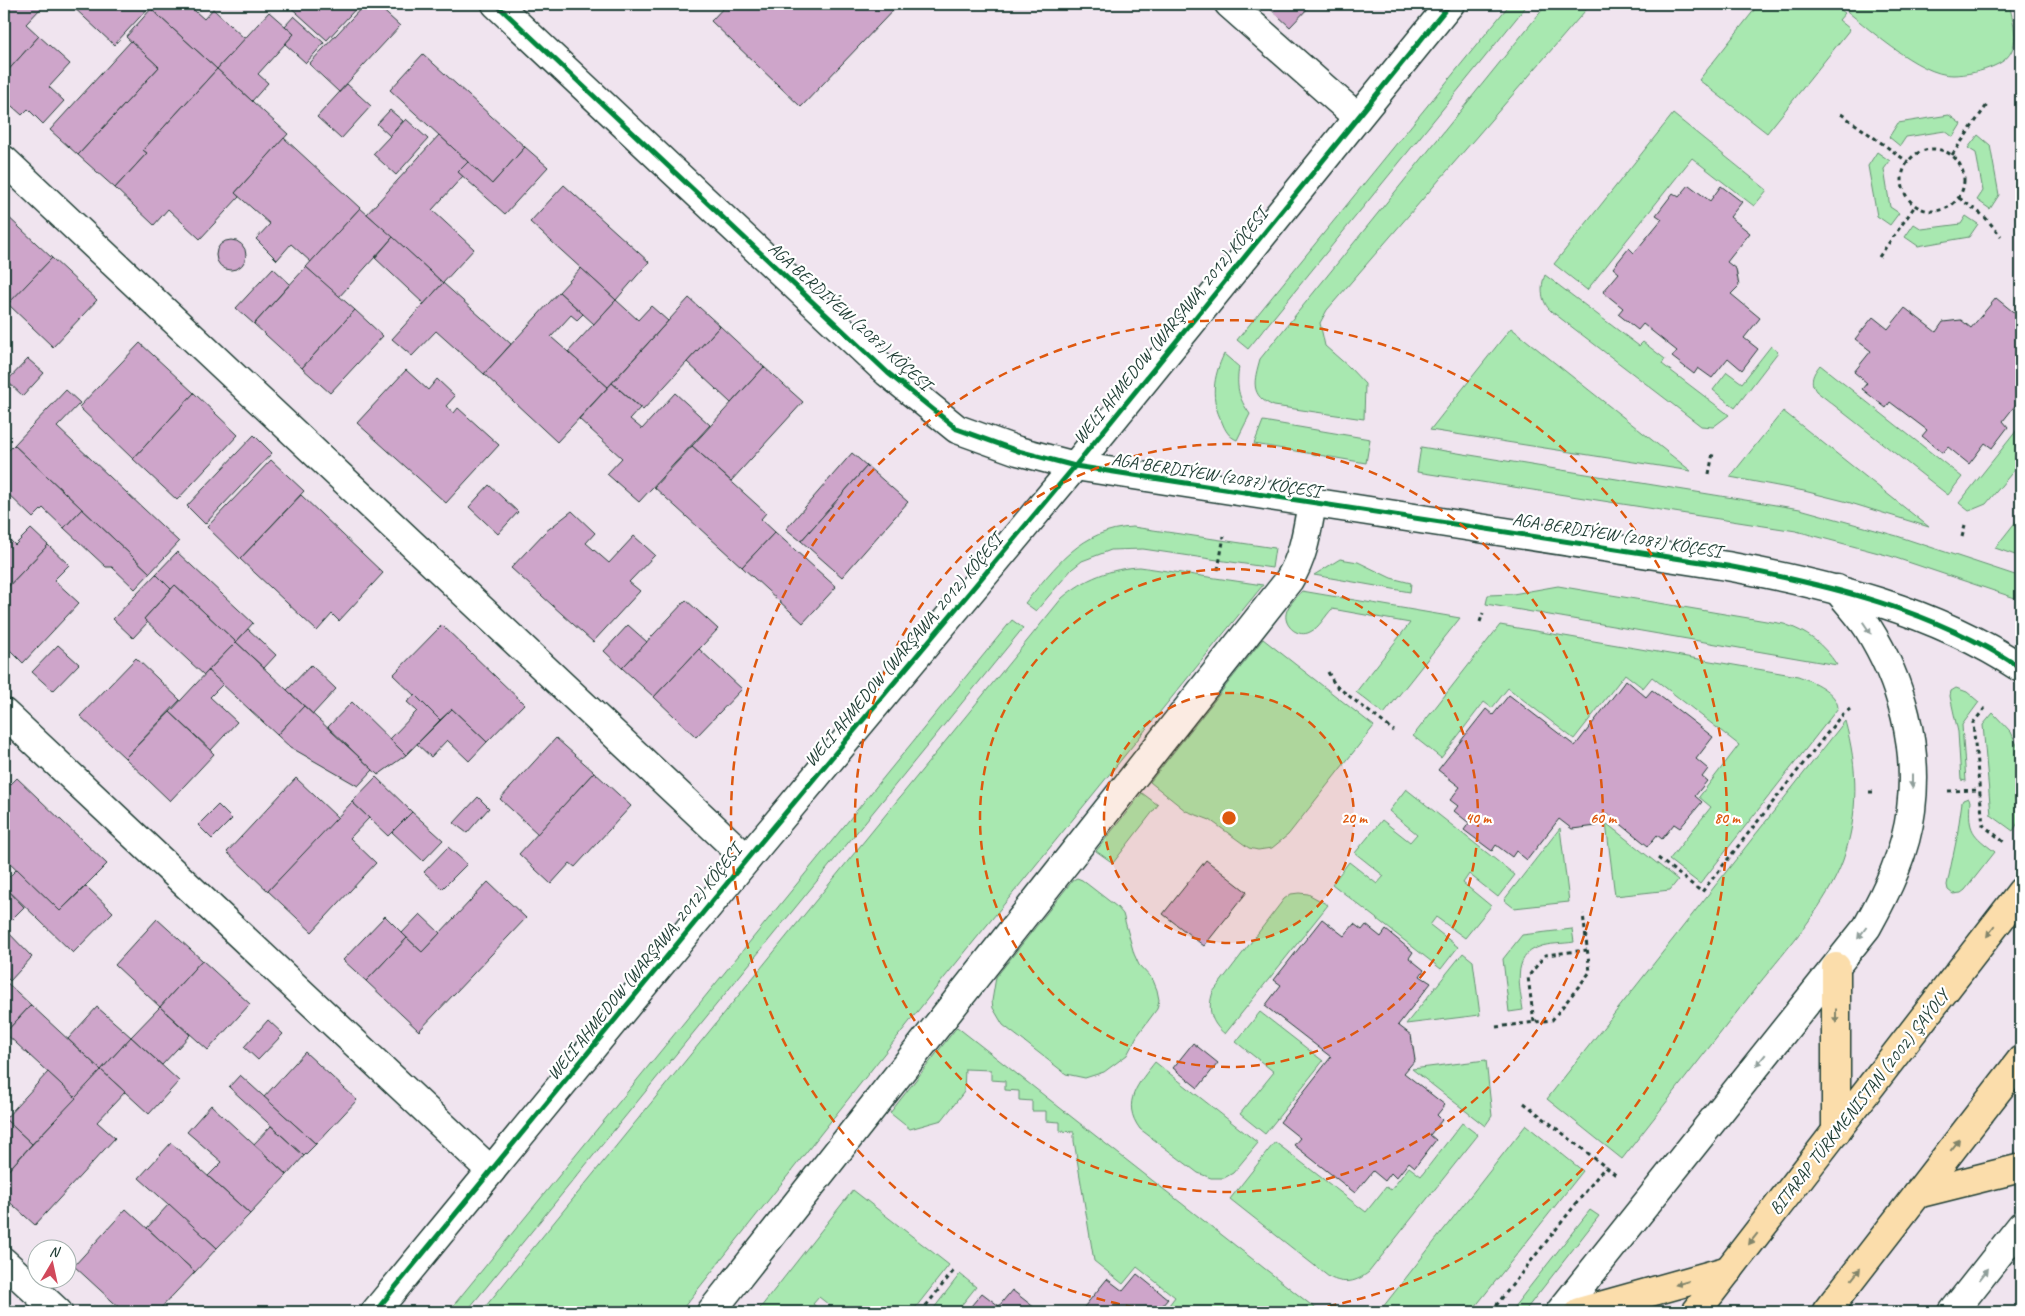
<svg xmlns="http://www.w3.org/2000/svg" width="2025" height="1316" font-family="Caveat,sans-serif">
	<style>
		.green { fill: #a8e8b0; stroke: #649272 }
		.building { fill: #cea5ca; stroke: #1f3d34 }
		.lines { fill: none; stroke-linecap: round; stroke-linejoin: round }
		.minor-casing { stroke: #1f3d34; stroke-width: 31 }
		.major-casing { stroke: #1f3d34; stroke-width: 31 }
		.path { stroke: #1f3d34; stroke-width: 3; stroke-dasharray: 4 4; stroke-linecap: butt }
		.minor { stroke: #fff; stroke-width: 28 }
		.major { stroke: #fbddab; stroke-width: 28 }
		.cycleway-casing { stroke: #fff; stroke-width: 8 }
		.cycleway { stroke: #00873e; stroke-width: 5 }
		.oneway { fill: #8f9e9a }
		.oneway2 { fill: #82856a }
		.ring { fill: none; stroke: #de580e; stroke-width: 2.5; stroke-dasharray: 9 6 }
		.labels { text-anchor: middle; stroke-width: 4.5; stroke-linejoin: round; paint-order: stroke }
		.street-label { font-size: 18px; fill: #1f3d34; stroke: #fff }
		.centre { fill: #de580e; stroke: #fff; stroke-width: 2.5 }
		.ring-label { font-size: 15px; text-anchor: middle; font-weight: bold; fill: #de580e; stroke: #fff; stroke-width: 4.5; stroke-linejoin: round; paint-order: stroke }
	</style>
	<rect width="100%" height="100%" fill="#f0e4ef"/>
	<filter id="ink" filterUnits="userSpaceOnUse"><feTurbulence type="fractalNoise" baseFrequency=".02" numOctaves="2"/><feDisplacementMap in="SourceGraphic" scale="10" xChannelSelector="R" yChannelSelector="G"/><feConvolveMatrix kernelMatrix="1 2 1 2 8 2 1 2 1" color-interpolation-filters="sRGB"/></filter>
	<g filter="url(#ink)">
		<g class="green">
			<polygon points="1510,4 1528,4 1248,349 1237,340"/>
			<path d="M1547,4H1591L1327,310L1320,323L1325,346L1349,367L1365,384L1364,419L1274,406C1249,396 1254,381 1260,359Z"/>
			<polygon points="1759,4 1833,4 1845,13 1839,20 1850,29 1767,133 1699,80"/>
			<path d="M1838,4H2009C2015,28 2023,54 1994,66C1983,71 1966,75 1953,75C1919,76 1865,25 1838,4Z"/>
			<polygon points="1673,114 1767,190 1754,206 1692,158 1587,290 1554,264"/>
			<polygon points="1949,115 1961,124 1953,137 1945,131 1906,137 1900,146 1889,137 1898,123"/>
			<polygon points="1978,135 1990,145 1999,195 1990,209 1977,200 1983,191 1976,153 1968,148"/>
			<polygon points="1877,152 1890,161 1884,169 1890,207 1899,213 1890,225 1877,216 1868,166"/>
			<polygon points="1966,216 1978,224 1969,237 1918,246 1905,237 1914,224 1922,229 1961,224"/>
			<path d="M1545,275L1639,346L1643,342L1665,359L1662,364L1729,415L1713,427L1701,426L1551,311C1541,302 1540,287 1545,275Z"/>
			<polygon points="1511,328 1691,471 1430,430"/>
			<polygon points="1771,346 1778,352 1735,408 1713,390 1727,372 1742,383"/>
			<path d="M1224,354L1239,367C1236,386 1238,398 1250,414L1237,440C1229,437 1225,430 1222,422C1210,399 1213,377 1224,354Z"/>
			<path d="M1820,365L1962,477L1948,495L1816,391C1809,381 1813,374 1820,365Z"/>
			<polygon points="1783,411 1929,527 1844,501 1804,491 1730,477"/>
			<polygon points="1263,421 1370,439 1366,463 1254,444"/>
			<polygon points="2021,425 2021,462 1986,504 1969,511 1959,503"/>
			<polygon points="1421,447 1800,509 1897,536 2021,577 2021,600 1890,556 1796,531 1417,472"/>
			<polygon points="2021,515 2021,557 1995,548"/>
			<path d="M1133,527L1275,548L1272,568L1143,549L1111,550L1082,561L1072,569L1036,611L1025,603C1056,566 1081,529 1133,527Z"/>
			<polygon points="1340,559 1358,562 1391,578 1411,583 1410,592 1314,575"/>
			<path d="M1140,567L1263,585L936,988L680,1312H481L1062,598C1084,579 1111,568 1140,567Z"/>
			<path d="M1558,586L1784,624C1808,632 1823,644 1837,665L1486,604L1488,595L1513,594Z"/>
			<path d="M1302,591L1460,618L1384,714L1356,692L1410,623L1332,609C1325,616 1319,628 1310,632C1299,638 1284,627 1286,614C1287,606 1296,598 1302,591Z"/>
			<polygon points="1012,620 1023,628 466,1312 448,1312"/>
			<path d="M1500,625L1798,676C1812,681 1837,692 1838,708L1700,884L1669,860L1711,807L1699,797L1739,745L1652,677L1643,688L1625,674L1574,739L1508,688L1492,708L1484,702L1441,758L1413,736Z"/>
			<polygon points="1263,639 1374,726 1288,835 1272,848 1258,850 1249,848 1210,820 1186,811 1150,782"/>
			<polygon points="1956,688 1967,692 1979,702 1962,725 1966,781 1961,780 1958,732 1950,696 1951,691"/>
			<polygon points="1993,713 2011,732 2021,754 2021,818 2013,831 1991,815 1983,725"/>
			<path d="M1845,721C1858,767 1859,814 1843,860C1828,903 1787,949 1758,985C1713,1043 1667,1101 1622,1159L1547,1099Z"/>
			<polygon points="1406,789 1515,875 1498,897 1469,874 1463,883 1491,906 1465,938 1436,917 1430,925 1458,947 1441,969 1332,884 1349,862 1377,884 1384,876 1355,853 1382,820 1410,842 1417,834 1389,811"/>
			<polygon points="1142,793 1158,805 1113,863 1096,851"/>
			<path d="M1968,798L1970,801C1968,832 1972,834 1995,852L1965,890L1961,893L1953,894L1948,890L1947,885L1957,837L1962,802L1963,800Z"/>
			<polygon points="1606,823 1678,880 1670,890 1615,896"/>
			<polygon points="1560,828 1569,902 1514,908 1504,900"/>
			<polygon points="1077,878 1082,880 1117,907 1123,914 1134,954 1139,965 1153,980 1157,990 1159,1000 1157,1009 1137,1036 1127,1055 1104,1072 1085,1078 1066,1074 1003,1025 993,1008 992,1001 996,977 1073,880"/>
			<path d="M1299,893L1308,894L1328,905L1225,1034C1211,1023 1207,1009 1213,992L1284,899L1291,894Z"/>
			<path d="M1572,929L1574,942C1563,944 1549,943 1539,947C1511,956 1520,989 1523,1010L1509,1012L1503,959L1522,935Z"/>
			<polygon points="1463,953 1473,961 1480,1015 1406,1024"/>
			<polygon points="1260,1012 1323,1061 1265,1134 1240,1114 1274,1072 1236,1042"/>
			<polygon points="957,1027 1320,1312 1194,1312 1192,1311 1191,1312 1164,1312 1175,1297 1137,1267 1123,1284 1094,1261 1074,1141 1074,1132 1060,1131 1060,1122 1046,1121 1046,1111 1032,1111 1032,1101 1019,1100 1019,1091 1005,1090 1005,1081 991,1080 991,1070 965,1069 964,1092 942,1120 910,1129 890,1113"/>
			<polygon points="1486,1060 1492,1116 1485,1126 1412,1069"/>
			<path d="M1155,1062L1258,1143L1233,1173L1224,1178H1211L1198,1173L1140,1129C1120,1102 1139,1083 1155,1062Z"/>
			<path d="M1462,1123L1478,1135L1369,1272C1357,1282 1344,1285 1329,1277L1230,1199L1275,1142L1366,1212L1386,1187L1391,1190L1409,1167L1421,1176Z"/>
			<polygon points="1526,1125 1583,1171 1471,1312 1379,1312"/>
			<polygon points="853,1190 949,1265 912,1312 838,1312 819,1297 813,1304 819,1309 816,1312 757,1312"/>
			<polygon points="1590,1210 1599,1216 1524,1312 1510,1312"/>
			<polygon points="960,1274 976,1287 956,1312 931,1312"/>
		</g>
		<g class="building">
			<polygon points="4,4 37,4 41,8 26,24 39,36 4,75"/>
			<polygon points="70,4 148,4 150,6 114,45"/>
			<polygon points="156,4 187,4 204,19 213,9 245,39 217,69 151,9"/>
			<polygon points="287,4 360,4 327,40"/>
			<polygon points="365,4 376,4 400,26 339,92 309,64"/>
			<polygon points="727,4 899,4 801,107 711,21"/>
			<polygon points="1265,4 1312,4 1290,27"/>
			<polygon points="151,9 217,69 143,150 147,153 115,188 78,155 159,67 126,37"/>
			<polygon points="269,12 294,34 258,74 268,83 252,101 217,69"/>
			<polygon points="294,16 324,43 306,63 285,44 294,34 285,26"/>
			<polygon points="39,36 70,64 49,87 64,101 43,124 28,109 22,115 4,99 4,75"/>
			<polygon points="131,41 159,67 78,155 50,130"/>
			<polygon points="423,54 525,147 492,184 390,90"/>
			<polygon points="217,69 288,134 235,193 239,197 200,239 168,209 154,225 115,188 147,153 143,150"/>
			<polygon points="347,84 371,106 341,139 317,117"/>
			<polygon points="390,110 403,121 390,136 377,124"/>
			<polygon points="406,119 428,139 396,175 373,154"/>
			<polygon points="439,135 468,162 458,172 463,176 432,210 474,249 443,283 367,214"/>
			<polygon points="284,138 360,208 311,262 291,244 277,260 256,239 270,224 235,193"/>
			<polygon points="525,147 548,167 505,214 458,172 468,162 492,184"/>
			<polygon points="564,185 649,262 616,300 530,222"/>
			<polygon points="1689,185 1710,201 1721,186 1742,202 1730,217 1750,233 1727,262 1736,269 1739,286 1731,294 1760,318 1744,338 1758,349 1742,370 1728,358 1712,378 1698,368 1694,374 1672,357 1677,351 1643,324 1638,330 1618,314 1623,308 1603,292 1619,273 1613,268 1629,248 1634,253 1662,219 1656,215 1673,193 1679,197"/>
			<polygon points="360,208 393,237 339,297 306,267"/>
			<polygon points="4,213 52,258 4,309"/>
			<polygon points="393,237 443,283 424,304 375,258"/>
			<circle cx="231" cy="255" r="15"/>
			<polygon points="52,258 97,300 53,347 8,304"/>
			<polygon points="306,267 355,310 302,368 254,324"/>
			<polygon points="273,268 290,284 254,324 236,308"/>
			<polygon points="581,268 616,300 594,324 559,292"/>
			<polygon points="443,283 511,344 484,374 436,331 412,356 392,339"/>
			<polygon points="559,292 583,314 577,320 571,315 551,337 608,387 557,442 484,374"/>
			<polygon points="689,298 720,326 643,410 612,383"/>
			<polygon points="1996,298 2017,315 2021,310 2021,398 2003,421 2008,427 1992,448 1985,443 1969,464 1948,447 1943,453 1922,436 1927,430 1890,402 1886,408 1862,389 1867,383 1854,372 1871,351 1855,339 1873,317 1888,329 1905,308 1936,332 1943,322 1961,320 1971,328"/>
			<polygon points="616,300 638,320 651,306 668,321 608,387 568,352"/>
			<polygon points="355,310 383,336 330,393 302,368"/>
			<polygon points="720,326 764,367 731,403 687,362"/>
			<polygon points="140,343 194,393 133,459 79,407"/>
			<polygon points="28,359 44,373 23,396 7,381"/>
			<polygon points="764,367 803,402 731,481 692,446"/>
			<polygon points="406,370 428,390 437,379 455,396 446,406 454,413 458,408 499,445 446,503 357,423"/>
			<polygon points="612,383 640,408 630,419 642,429 675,393 710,425 639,502 607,474 622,458 579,419"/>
			<polygon points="66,390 80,403 57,427 179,542 150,573 14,445"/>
			<polygon points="194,393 238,435 177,500 133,459"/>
			<polygon points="254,435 272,453 205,524 187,506"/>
			<polygon points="14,445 82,509 64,528 43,508 33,518 4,490 4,455"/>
			<polygon points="692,446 766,513 761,519 775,532 742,567 654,487"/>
			<polygon points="852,453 867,466 801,541 786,529"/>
			<polygon points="271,460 304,491 240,559 207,527"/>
			<polygon points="867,466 908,502 842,577 801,541"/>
			<polygon points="489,485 518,512 498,534 469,507"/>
			<polygon points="301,495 383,573 339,621 332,614 317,631 240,559"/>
			<polygon points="82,509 150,573 135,589 112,567 106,567 64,528"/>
			<polygon points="572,511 595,533 586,543 609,563 634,536 655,555 629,582 640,591 593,642 511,568 545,532"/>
			<polygon points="31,529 48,545 4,591 4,534 15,545"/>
			<polygon points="775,532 836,587 803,623 742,567"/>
			<polygon points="48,545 69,565 54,580 79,603 23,663 4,644 4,591"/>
			<polygon points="177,552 253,623 236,642 175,585 171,589 156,574"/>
			<polygon points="156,574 171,589 144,619 148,622 133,638 113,619"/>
			<polygon points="175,585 236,642 204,675 144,619"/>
			<polygon points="686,600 718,629 654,697 622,668"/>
			<polygon points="442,625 524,704 487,742 452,709 440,720 393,675"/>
			<polygon points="628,625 647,642 622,668 604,651"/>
			<polygon points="248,629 276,655 264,668 236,642"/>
			<polygon points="236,642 304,706 277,735 208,671"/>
			<polygon points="58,645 79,664 53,691 32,672"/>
			<polygon points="699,649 742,689 696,737 654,697"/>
			<polygon points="136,658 180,700 125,758 80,716"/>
			<polygon points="311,665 336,689 313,714 287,690"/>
			<polygon points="208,671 223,684 210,697 237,722 211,750 170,712"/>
			<polygon points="1626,680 1646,697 1652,690 1713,737 1696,759 1708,769 1702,777 1707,781 1695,796 1702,802 1680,828 1674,824 1662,839 1657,835 1648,846 1607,813 1597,826 1572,829 1559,819 1527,860 1516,851 1512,857 1496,845 1492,851 1464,830 1469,823 1454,811 1458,806 1450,800 1460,787 1438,770 1486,709 1493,715 1509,695 1575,746"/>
			<polygon points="415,695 440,720 406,755 390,739 417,711 407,702"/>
			<polygon points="352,702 406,755 378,775 328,727"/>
			<polygon points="304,706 373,770 358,786 290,747 277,735"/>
			<polygon points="452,709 487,742 469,761 447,740 431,757 417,744"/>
			<polygon points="170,712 214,754 170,801 125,758"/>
			<polygon points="556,738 594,772 538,834 500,799"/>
			<polygon points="594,772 631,806 575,867 570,863 551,884 519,854"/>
			<polygon points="376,777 412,812 388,836 352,802"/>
			<polygon points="17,778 107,864 60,911 6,859 4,861 4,791"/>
			<polygon points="296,778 338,818 268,891 227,852"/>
			<polygon points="478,797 489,808 467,833 454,823"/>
			<polygon points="352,802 369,818 350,838 376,863 312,932 268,891"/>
			<polygon points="218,805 232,819 212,839 198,825"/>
			<polygon points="412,812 443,840 423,861 392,832"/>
			<polygon points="448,847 467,864 442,889 424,872"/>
			<polygon points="1206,860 1247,892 1204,946 1163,914"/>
			<polygon points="17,869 60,911 86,886 113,912 73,953 4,886 4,882"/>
			<polygon points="488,882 526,918 419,1031 366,981 407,938 422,952"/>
			<polygon points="4,886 24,907 4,927"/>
			<polygon points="420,914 440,933 422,952 402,933"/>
			<polygon points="385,916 407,938 366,981 343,960"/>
			<polygon points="157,919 202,960 160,1007 115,965"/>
			<polygon points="1322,919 1344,936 1354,924 1362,930 1366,925 1381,937 1386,930 1413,952 1409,958 1424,970 1420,976 1431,983 1398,1025 1411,1035 1415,1060 1404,1073 1445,1105 1437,1115 1442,1120 1430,1135 1436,1140 1415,1167 1409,1162 1396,1178 1391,1173 1385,1181 1373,1171 1355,1193 1294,1145 1300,1138 1280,1122 1331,1057 1265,1006 1281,985 1274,980"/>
			<polygon points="4,928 32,957 10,981 4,975"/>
			<polygon points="202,960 250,1004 208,1050 160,1007"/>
			<polygon points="4,980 31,1005 5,1033 4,1032"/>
			<polygon points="31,1005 101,1070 76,1098 5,1033"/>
			<polygon points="97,1007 131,1037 101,1070 68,1039"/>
			<polygon points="160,1007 190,1035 162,1065 131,1037"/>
			<polygon points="268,1020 283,1034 258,1060 244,1047"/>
			<polygon points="131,1037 179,1081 149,1114 101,1070"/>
			<polygon points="1193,1043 1218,1063 1198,1088 1173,1068"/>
			<polygon points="305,1052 357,1100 316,1144 264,1097"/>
			<polygon points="101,1070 125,1092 97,1122 115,1138 35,1225 4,1197 4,1175"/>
			<polygon points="48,1072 76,1098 32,1144 5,1119"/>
			<polygon points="240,1075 316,1144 304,1156 229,1087"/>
			<polygon points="211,1105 287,1175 250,1214 208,1176 222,1162 187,1132"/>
			<polygon points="4,1118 32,1144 4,1175"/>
			<polygon points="271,1126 304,1156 287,1175 254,1144"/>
			<polygon points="171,1143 250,1214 217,1248 139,1178"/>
			<polygon points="169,1204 217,1248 195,1272 147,1228"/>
			<polygon points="126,1209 195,1272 157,1312 124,1312 74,1266"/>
			<polygon points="1137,1274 1168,1299 1157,1312 1080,1312 1107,1279 1123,1291"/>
			<polygon points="1012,1290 1040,1312 966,1312 982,1293 999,1306"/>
		</g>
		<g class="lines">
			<defs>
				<g id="minor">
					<path d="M496,4L888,373L957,429L1018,451L1075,466L1727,566C1830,585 1933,610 2021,668"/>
					<polyline points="1229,4 1357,117"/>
					<polyline points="4,160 747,859"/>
					<polyline points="4,713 491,1171"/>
					<polyline points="4,1262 58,1312"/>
					<polyline points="375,1312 747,859 1075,466 1450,4"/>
					<path d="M711,1312L1289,580C1304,556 1307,531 1312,503"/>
					<path d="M1560,1312L1867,927C1887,891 1906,852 1911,810C1919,746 1902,682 1868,628C1859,614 1847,602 1837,589"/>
					<polyline points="1953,1312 2021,1226"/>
				</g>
				<g id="major">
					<polyline points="1836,967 1836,1132"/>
					<polyline points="1917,1194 2021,1168"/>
					<polyline points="1579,1312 1729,1270"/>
					<polyline points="1696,1312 2021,892"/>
					<polyline points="1826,1312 2021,1060"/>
				</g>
			</defs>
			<use href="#minor" class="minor-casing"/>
			<use href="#major" class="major-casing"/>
			<g class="path">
				<polyline points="1841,114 1908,162"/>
				<circle cx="1933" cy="180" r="31"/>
				<polyline points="1952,155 1987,105"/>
				<polyline points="1959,198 1984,216 2001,236"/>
				<polyline points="1879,257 1915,206"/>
				<polyline points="1709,474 1713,453"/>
				<polyline points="1962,537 1965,526"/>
				<polyline points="1218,570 1224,536"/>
				<polyline points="1480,622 1483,613"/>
				<polyline points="1328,672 1335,685 1394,731"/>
				<polyline points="1985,708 1973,723 1983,825 2004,842"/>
				<polyline points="1948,791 1980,790"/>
				<polyline points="1869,792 1877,792"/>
				<polyline points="1658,858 1702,892 1840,717 1850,709"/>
				<polyline points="1534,1022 1528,977 1545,955 1587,950"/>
				<polyline points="1496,1027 1552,1020 1590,972 1583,914"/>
				<polyline points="1524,1103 1617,1176"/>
				<polyline points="921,1312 955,1269"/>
				<polyline points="1491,1312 1605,1167"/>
			</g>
			<use href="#minor" class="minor"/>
			<use href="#major" class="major"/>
			<defs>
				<g id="cycleway">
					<path d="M496,4L888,373L957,429L1018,451L1075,466L1727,566C1830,585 1933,610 2021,668"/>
					<polyline points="375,1312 747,859 1075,466 1450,4"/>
				</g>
			</defs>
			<use href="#cycleway" class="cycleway-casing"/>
			<use href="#cycleway" class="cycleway"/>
		</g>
		<defs><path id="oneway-solid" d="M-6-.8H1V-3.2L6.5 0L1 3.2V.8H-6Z" transform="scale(1.25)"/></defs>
		<g class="oneway">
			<use href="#oneway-solid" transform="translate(1867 628) rotate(56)"/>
			<use href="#oneway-solid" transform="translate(1912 781) rotate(90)"/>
			<use href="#oneway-solid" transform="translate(1862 933) rotate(127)"/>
			<use href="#oneway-solid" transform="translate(1761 1060) rotate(129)"/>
			<use href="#oneway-solid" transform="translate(1984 1274) rotate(-52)"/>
		</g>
		<g class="oneway2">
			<use href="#oneway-solid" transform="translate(1991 931) rotate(128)"/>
			<use href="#oneway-solid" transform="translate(1836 1016) rotate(90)"/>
			<use href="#oneway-solid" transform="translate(1955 1145) rotate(-52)"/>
			<use href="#oneway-solid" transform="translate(1753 1239) rotate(128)"/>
			<use href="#oneway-solid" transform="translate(1856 1274) rotate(-52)"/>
			<use href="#oneway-solid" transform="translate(1682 1283) rotate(164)"/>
		</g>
	</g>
	<circle cx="1229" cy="818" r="125" fill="#de580e" fill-opacity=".12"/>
	<g class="ring">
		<circle cx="1229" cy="818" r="125"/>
		<circle cx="1229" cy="818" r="249"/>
		<circle cx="1229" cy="818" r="374"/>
		<path d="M1164 1312A498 498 0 1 1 1294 1312"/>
	</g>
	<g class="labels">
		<g class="street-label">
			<text transform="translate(850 316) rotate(42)" y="6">AGA BERDIÝEW (2087) KÖÇESI</text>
			<text transform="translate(1170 326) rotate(-51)" y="6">WELI AHMEDOW (WARŞAWA, 2012) KÖÇESI</text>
			<text transform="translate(1216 475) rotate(9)" y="6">AGA BERDIÝEW (2087) KÖÇESI</text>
			<text transform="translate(1617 535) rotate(9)" y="6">AGA BERDIÝEW (2087) KÖÇESI</text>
			<text transform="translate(903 650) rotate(-50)" y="6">WELI AHMEDOW (WARŞAWA, 2012) KÖÇESI</text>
			<text transform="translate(644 962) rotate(-51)" y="6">WELI AHMEDOW (WARŞAWA, 2012) KÖÇESI</text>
			<text transform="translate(1859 1102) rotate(-52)" y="6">BITARAP TÜRKMENISTAN (2002) ŞAÝOLY</text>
		</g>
	</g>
	<circle cx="1229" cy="818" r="8" class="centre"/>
	<g class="ring-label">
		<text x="1354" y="823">20 m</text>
		<text x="1478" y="823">40 m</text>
		<text x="1603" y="823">60 m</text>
		<text x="1727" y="823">80 m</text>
	</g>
	<rect width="2025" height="1316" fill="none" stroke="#fff" stroke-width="20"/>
	<rect x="10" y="10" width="2005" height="1296" fill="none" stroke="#1f3d34" stroke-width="2" filter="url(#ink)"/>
	<g transform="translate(52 1264) rotate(9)"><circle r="24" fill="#ffffff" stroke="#a5b1ae"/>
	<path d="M0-4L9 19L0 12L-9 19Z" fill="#d1495b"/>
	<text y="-8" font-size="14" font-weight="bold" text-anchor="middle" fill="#1f3d34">N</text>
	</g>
</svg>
